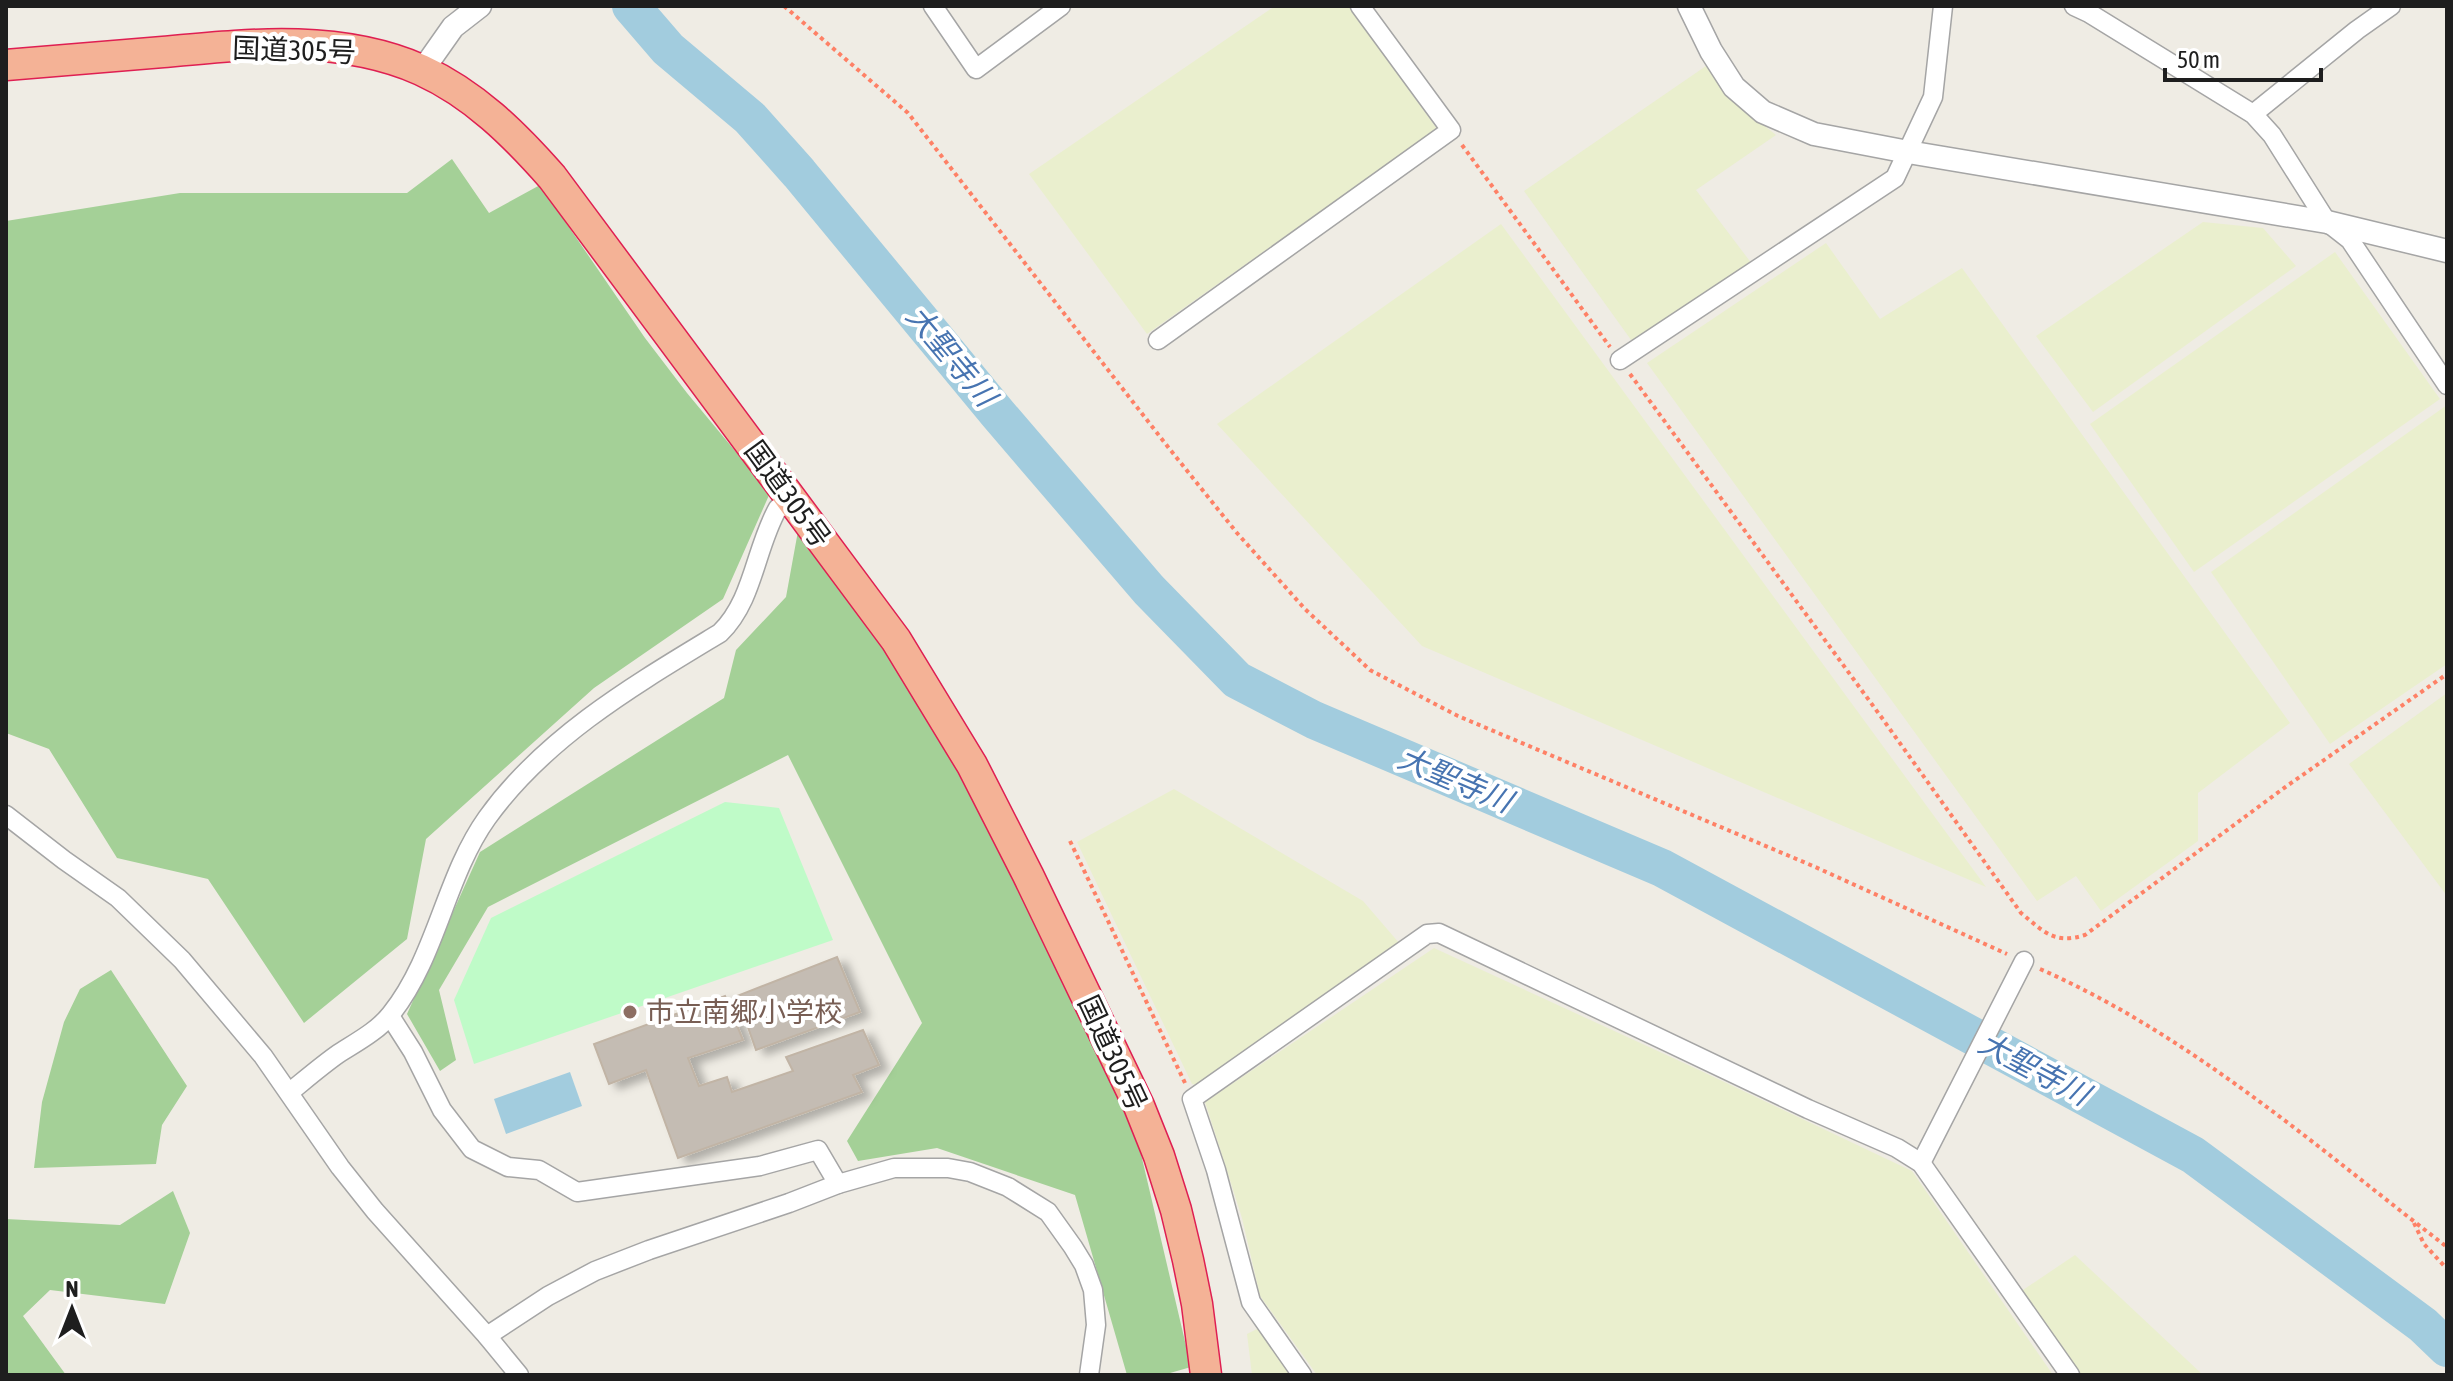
<svg xmlns="http://www.w3.org/2000/svg" width="2453" height="1381" font-family="'Asap Condensed','Noto Sans JP',sans-serif">
	<style>
		.farmland { fill: #eaefce }
		.forest { fill: #a4d097 }
		.park { fill: #bffbc8 }
		.water { fill: #a2ccde }
		.lines { fill: none; stroke-linecap: round; stroke-linejoin: round }
		.river { stroke: #a2ccde; stroke-width: 38 }
		.building { fill: #c4bcb3; stroke: #c1b4a5; stroke-width: 2; filter: url(#shadow) }
		.minor-casing { stroke: #a5a5a5; stroke-width: 21 }
		.tertiary-casing { stroke: #a5a5a5; stroke-width: 25 }
		.trunk-casing { stroke: #df1f52; stroke-width: 33 }
		.path { stroke: #fe8166; stroke-width: 4; stroke-dasharray: 4 4; stroke-linecap: butt }
		.minor { stroke: #fff; stroke-width: 18 }
		.tertiary { stroke: #fff; stroke-width: 22 }
		.trunk { stroke: #f4b296; stroke-width: 30 }
		.education-dot { fill: #8d6e63; stroke: #fff; stroke-width: 3 }
		.labels { text-anchor: middle; stroke-width: 8; stroke-linejoin: round; paint-order: stroke }
		.street-label { font-size: 28px; fill: #1e1e1e; stroke: #fff }
		.education-label { font-size: 28px; fill: #785e54; stroke: #fff; text-anchor: start }
		.water-label { font-size: 30px; font-style: italic; fill: #4774b1; stroke: #fff }
	</style>
	<defs>
		<filter id="shadow"><feDropShadow dx="9" dy="5" stdDeviation="4" flood-color="#0004"/></filter>
	</defs>
	<rect width="100%" height="100%" fill="#efece4"/>
	<g class="farmland">
		<polygon points="1275,6 1349,6 1437,129 1147,334 1029,174"/>
		<polygon points="1706,66 1732,100 1776,135 1696,190 1752,264 1634,344 1524,191"/>
		<polygon points="2203,222 2263,228 2296,266 2093,412 2036,336"/>
		<polygon points="1501,224 1986,887 1422,646 1217,424"/>
		<polygon points="1826,243 1880,319 1962,268 2290,723 2198,793 2198,841 2101,911 2076,876 2037,901 1647,363"/>
		<polygon points="2335,252 2440,399 2194,572 2090,424"/>
		<polygon points="2447,405 2447,664 2330,744 2211,572"/>
		<polygon points="2447,693 2447,896 2349,764"/>
		<polygon points="1174,789 1363,901 1400,944 1200,1086 1192,1084 1077,842"/>
		<polygon points="1434,948 1699,1070 1912,1171 2053,1375 1317,1375 1260,1296 1242,1218 1205,1102"/>
		<polygon points="2075,1255 2203,1375 2078,1375 2020,1292"/>
		<polygon points="1259,1328 1294,1375 1252,1375 1247,1334"/>
	</g>
	<g class="forest">
		<polygon points="452,159 489,213 540,185 645,338 687,393 770,493 723,599 594,688 426,839 407,939 304,1023 208,879 117,858 49,749 6,733 6,221 180,193 407,193"/>
		<polygon points="798,531 958,749 1129,1103 1191,1367 1163,1375 1127,1375 1075,1195 937,1148 858,1161 847,1141 922,1023 788,755 488,907 439,990 456,1060 440,1071 407,1014 480,852 724,698 736,650 786,597"/>
		<polygon points="111,970 187,1086 162,1125 156,1164 34,1168 42,1102 64,1022 80,989"/>
		<polygon points="173,1191 190,1233 165,1304 50,1290 23,1316 66,1375 6,1375 6,1219 120,1225"/>
	</g>
	<polygon class="park" points="725,802 779,808 833,940 474,1064 454,1000 491,918"/>
	<polygon class="water" points="570,1072 582,1106 506,1134 494,1099"/>
	<g class="lines">
		<polyline class="river" points="631,6 668,49 750,118 799,173 998,414 1149,590 1237,680 1314,720 1662,868 2193,1155 2423,1325 2447,1348"/>
	</g>
	<g class="building">
		<polygon points="837,957 860,1012 756,1050 737,996"/>
		<polygon points="725,996 743,1040 688,1058 699,1086 727,1077 732,1092 793,1071 786,1057 863,1030 879,1065 853,1075 862,1092 678,1158 646,1070 609,1084 594,1044"/>
	</g>
	<g class="lines">
		<defs>
			<g id="minor">
				<polyline points="933,6 976,69 1061,6"/>
				<polyline points="2074,6 2089,13 2253,114 2272,135 2327,222 2350,240 2447,385"/>
				<polyline points="2253,114 2357,30 2391,6"/>
				<polyline points="1158,340 1451,130 1360,6"/>
				<polyline points="1620,360 1895,178 1933,97 1943,6"/>
				<polyline points="6,815 64,860 118,898 182,960 263,1056 340,1167 375,1211 487,1336 519,1375"/>
				<polyline points="390,1016 413,1052 442,1110 472,1149 508,1167 539,1170 577,1192 760,1166 818,1150 838,1184"/>
				<path d="M290,1092C306,1079 321,1066 338,1054C355,1043 378,1031 391,1014C437,956 445,877 487,818C546,736 636,684 720,633C754,600 755,548 778,508L795,504"/>
				<polyline points="1921,1163 2024,961"/>
				<polyline points="487,1336 548,1296 595,1271 649,1250 789,1203 838,1184 894,1168 948,1168 970,1172 1008,1187 1048,1212 1073,1247 1084,1265 1093,1290 1096,1325 1089,1375"/>
				<polyline points="1302,1375 1251,1302 1216,1170 1192,1099 1427,934 1439,933 1808,1109 1897,1148 1921,1163 2070,1375"/>
			</g>
			<g id="tertiary">
				<polyline points="1689,6 1711,51 1734,87 1763,112 1814,134 1908,152 2327,222 2447,251"/>
				<polyline points="422,71 453,27 480,6"/>
			</g>
			<path id="trunk" d="M6,65C58,61 111,56 163,52C249,44 340,34 421,70C474,94 514,134 552,177L896,640L972,765L1028,875L1139,1106L1159,1156L1176,1210L1188,1260L1197,1304L1206,1375"/>
		</defs>
		<use href="#minor" class="minor-casing"/>
		<use href="#tertiary" class="tertiary-casing"/>
		<use href="#trunk" class="trunk-casing"/>
		<g class="path">
			<polyline points="784,6 908,113 1168,447 1237,533 1305,609 1370,670 1458,716 1813,866 2007,954"/>
			<polyline points="1462,145 1610,347"/>
			<path d="M1630,374L1882,718L2021,913C2043,931 2054,945 2085,935L2284,788L2447,674"/>
			<polyline points="1070,841 1185,1083"/>
			<path d="M2040,969C2190,1035 2318,1148 2447,1247"/>
			<polyline points="2414,1223 2424,1244 2447,1269"/>
		</g>
		<use href="#minor" class="minor"/>
		<use href="#tertiary" class="tertiary"/>
		<use href="#trunk" class="trunk"/>
	</g>
	<circle class="education-dot" cx="630" cy="1012" r="8"/>
	<g class="labels">
		<g class="street-label">
			<text transform="translate(294 50) rotate(2)" y="10">国道305号</text>
			<text transform="translate(788 494) rotate(54)" y="10">国道305号</text>
			<text transform="translate(1113 1053) rotate(65)" y="10">国道305号</text>
		</g>
		<g class="education-label">
			<text x="646" y="1022">市立南郷小学校</text>
		</g>
		<g class="water-label">
			<text transform="translate(951 356) rotate(50)" y="10">大聖寺川</text>
			<text transform="translate(1455 780) rotate(23)" y="10">大聖寺川</text>
			<text transform="translate(2034 1069) rotate(28)" y="10">大聖寺川</text>
		</g>
	</g>
	<rect width="2453" height="1381" fill="none" stroke="#1e1e1e" stroke-width="16"/>
	<g transform="translate(72 1309)" stroke="#ffffff" stroke-width="6" paint-order="stroke">
	<path d="M0-6L14 30L0 20L-14 30Z" fill="#1e1e1e"/>
	<text y="-12" font-size="22" font-weight="bold" text-anchor="middle" fill="#1e1e1e">N</text>
	</g>
	<path d="M2165 68v12h156v-12" fill="none" stroke="#1e1e1e" stroke-width="4"/>
	<text x="2177" y="68" font-size="24" fill="#1e1e1e" stroke="#ffffff" stroke-width="6" paint-order="stroke">50 m</text>
</svg>
